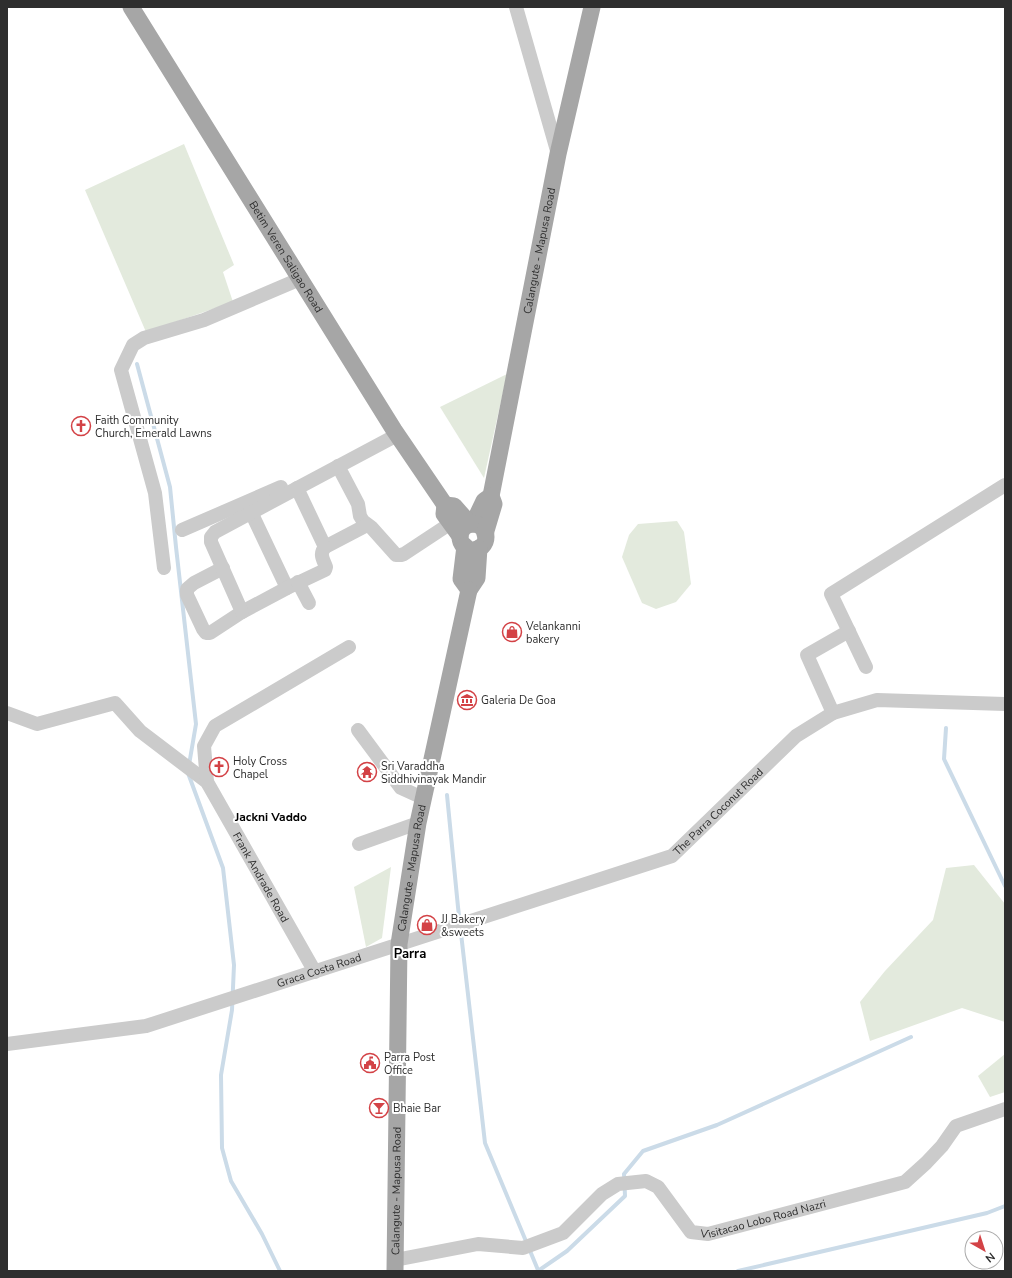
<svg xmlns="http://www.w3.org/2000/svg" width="1012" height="1278" font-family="'Nunito Sans',sans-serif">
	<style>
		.green { fill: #e3eadd }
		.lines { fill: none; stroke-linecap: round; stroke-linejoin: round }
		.stream { stroke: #cbdbe8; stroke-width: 4 }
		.minor { stroke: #cbcbcb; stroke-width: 14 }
		.major { stroke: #a6a6a6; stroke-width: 17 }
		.labels { text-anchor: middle; stroke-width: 4; stroke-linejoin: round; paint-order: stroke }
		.street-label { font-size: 11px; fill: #2e2e2e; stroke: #fff }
		.poi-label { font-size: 11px; fill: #2e2e2e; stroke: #fff; text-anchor: start }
		.neighbourhood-label { font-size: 12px; font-weight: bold; fill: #000; stroke: #fff }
		.quarter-label { font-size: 13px; font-weight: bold; fill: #000; stroke: #fff }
	</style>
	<rect width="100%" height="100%" fill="#fff"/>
	<g class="green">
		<polygon points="184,144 234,265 223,272 233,302 146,332 85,190"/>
		<polygon points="507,374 484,478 440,407"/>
		<polygon points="677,521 684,532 691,584 676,602 656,609 642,603 622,557 629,535 638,524"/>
		<polygon points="974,865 1005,904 1005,1022 962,1008 870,1041 860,1002 885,971 933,920 946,868"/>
		<polygon points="391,867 382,938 366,947 354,887"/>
		<polygon points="1005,1054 1005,1092 990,1097 978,1076"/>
	</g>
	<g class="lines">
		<g class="stream">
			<polyline points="137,364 170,487 176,547 196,724 189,765"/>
			<polyline points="946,728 944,759 1005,886"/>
			<polyline points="188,773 223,868 234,965 232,1010 221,1075 222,1148 231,1181 262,1234 280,1271"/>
			<polyline points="447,795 458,907 485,1143 538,1270"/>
			<polyline points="538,1271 567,1251 625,1196 624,1174 643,1151 717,1125 911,1037"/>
			<polyline points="738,1271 987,1213 1005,1206"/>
		</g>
		<g class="minor">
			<polyline points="516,7 558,154"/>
			<polyline points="338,466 358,504 360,516 363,521 371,527 396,555 401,555 404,554 451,523"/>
			<polyline points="297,488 325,547 367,525"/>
			<polyline points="251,512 287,588"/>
			<polyline points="182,530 281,487"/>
			<polyline points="164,568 155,493 121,370 133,345 144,338 204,320 300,279"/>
			<path d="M223,568L194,583L187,589V595L203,629L206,633H210L242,612L287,588L325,570L326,567C323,559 319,554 325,547"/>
			<polyline points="298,582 309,603"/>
			<polyline points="242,612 211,542 211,537 215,532 397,435"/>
			<polyline points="866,667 831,594 1005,485"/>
			<path id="s1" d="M7,713L37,724L115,703L140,731L207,782L315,972"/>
			<polyline points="833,713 807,655 849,631"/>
			<polyline points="358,730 401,788 423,798"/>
			<polyline points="207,782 204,746 215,726 349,647"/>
			<polyline points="359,844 418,823"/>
			<path id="s2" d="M7,1044L146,1026L672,856L796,736L833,713L877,700L1005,704"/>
			<path id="s3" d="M395,1260L478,1244L523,1248L563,1233L602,1194L618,1184L646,1181L658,1187L691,1232L708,1234L905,1182L926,1163L942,1146L956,1126L1005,1109"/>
		</g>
		<g class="major">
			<path id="s4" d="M131,7L394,430L445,505"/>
			<path id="s5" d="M491,496L558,154L592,7"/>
			<polyline points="473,524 484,501 491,496 494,504 485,534"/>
			<circle cx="473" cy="537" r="13"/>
			<polyline points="460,536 444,514 445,505 454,506 470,524"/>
			<polyline points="465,546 461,579 469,590 477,578 479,548"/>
			<path id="s6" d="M395,1271L399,944L418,823L469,590"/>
		</g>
	</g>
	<defs>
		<symbol id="church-ring" viewBox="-11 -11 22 22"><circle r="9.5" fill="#fff" stroke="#d34246" stroke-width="1.5"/><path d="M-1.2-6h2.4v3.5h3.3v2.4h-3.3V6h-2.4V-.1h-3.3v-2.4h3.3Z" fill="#d34246"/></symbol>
		<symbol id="shop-ring" viewBox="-11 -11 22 22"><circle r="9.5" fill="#fff" stroke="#d34246" stroke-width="1.5"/><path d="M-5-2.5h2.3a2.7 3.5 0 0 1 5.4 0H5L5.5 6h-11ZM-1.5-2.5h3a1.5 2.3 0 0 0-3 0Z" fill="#d34246"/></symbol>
		<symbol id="museum-ring" viewBox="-11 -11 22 22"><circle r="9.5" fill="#fff" stroke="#d34246" stroke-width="1.5"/><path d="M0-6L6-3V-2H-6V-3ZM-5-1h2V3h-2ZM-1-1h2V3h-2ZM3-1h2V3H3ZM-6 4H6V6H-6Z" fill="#d34246"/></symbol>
		<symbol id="temple-ring" viewBox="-11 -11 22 22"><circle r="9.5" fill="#fff" stroke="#d34246" stroke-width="1.5"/><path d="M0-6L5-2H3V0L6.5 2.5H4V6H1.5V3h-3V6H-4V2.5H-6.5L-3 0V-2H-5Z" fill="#d34246"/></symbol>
		<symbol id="civic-ring" viewBox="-11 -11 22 22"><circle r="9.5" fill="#fff" stroke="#d34246" stroke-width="1.5"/><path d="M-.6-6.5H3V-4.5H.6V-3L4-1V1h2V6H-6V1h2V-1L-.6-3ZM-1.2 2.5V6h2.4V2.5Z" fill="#d34246"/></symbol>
		<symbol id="bar-ring" viewBox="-11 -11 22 22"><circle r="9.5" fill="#fff" stroke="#d34246" stroke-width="1.5"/><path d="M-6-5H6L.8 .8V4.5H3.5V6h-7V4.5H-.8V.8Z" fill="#d34246"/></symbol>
	</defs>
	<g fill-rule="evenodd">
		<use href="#church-ring" x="70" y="415" width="22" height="22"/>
		<use href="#shop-ring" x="501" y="621" width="22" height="22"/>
		<use href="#museum-ring" x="456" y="689" width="22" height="22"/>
		<use href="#church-ring" x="208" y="756" width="22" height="22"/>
		<use href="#temple-ring" x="356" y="761" width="22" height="22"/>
		<use href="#shop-ring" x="416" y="914" width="22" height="22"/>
		<use href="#civic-ring" x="359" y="1052" width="22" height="22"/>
		<use href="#bar-ring" x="368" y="1097" width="22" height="22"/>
	</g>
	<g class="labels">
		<g class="street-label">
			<text dy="4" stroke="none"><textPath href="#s5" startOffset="250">Calangute - Mapusa Road</textPath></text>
			<text dy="4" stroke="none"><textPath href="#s4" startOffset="294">Betim Veren Saligao Road</textPath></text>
			<text dy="4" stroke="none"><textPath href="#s2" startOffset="757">The Parra Coconut Road</textPath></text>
			<text dy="4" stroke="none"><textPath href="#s6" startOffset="404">Calangute - Mapusa Road</textPath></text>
			<text dy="4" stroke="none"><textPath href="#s1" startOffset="344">Frank Andrade Road</textPath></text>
			<text dy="4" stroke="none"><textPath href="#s2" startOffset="322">Graca Costa Road</textPath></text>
			<text dy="4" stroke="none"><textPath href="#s6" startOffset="80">Calangute - Mapusa Road</textPath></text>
			<text dy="4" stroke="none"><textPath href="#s3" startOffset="418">Visitacao Lobo Road Nazri</textPath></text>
		</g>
		<g class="poi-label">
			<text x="95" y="424">Faith Community<tspan x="95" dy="13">Church, Emerald Lawns</tspan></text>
			<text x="526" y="630">Velankanni<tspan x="526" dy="13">bakery</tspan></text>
			<text x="481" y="704">Galeria De Goa</text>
			<text x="233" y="765">Holy Cross<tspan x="233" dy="13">Chapel</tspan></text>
			<text x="381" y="770">Sri Varaddha<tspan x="381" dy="13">Siddhivinayak Mandir</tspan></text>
			<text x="441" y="923">JJ Bakery<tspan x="441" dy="13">&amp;sweets</tspan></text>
			<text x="384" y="1061">Parra Post<tspan x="384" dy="13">Office</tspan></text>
			<text x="393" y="1112">Bhaie Bar</text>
		</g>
		<g class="neighbourhood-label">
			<text x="271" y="821">Jackni Vaddo</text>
		</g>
		<g class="quarter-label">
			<text x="410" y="958">Parra</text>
		</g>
	</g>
	<rect width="1012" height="1278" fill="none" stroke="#2e2e2e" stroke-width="16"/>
	<g transform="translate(984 1250) rotate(141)"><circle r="19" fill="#ffffff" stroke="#ababab"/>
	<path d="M0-3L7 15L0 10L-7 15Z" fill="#d34246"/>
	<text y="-6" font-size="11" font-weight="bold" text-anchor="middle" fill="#2e2e2e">N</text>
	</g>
</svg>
